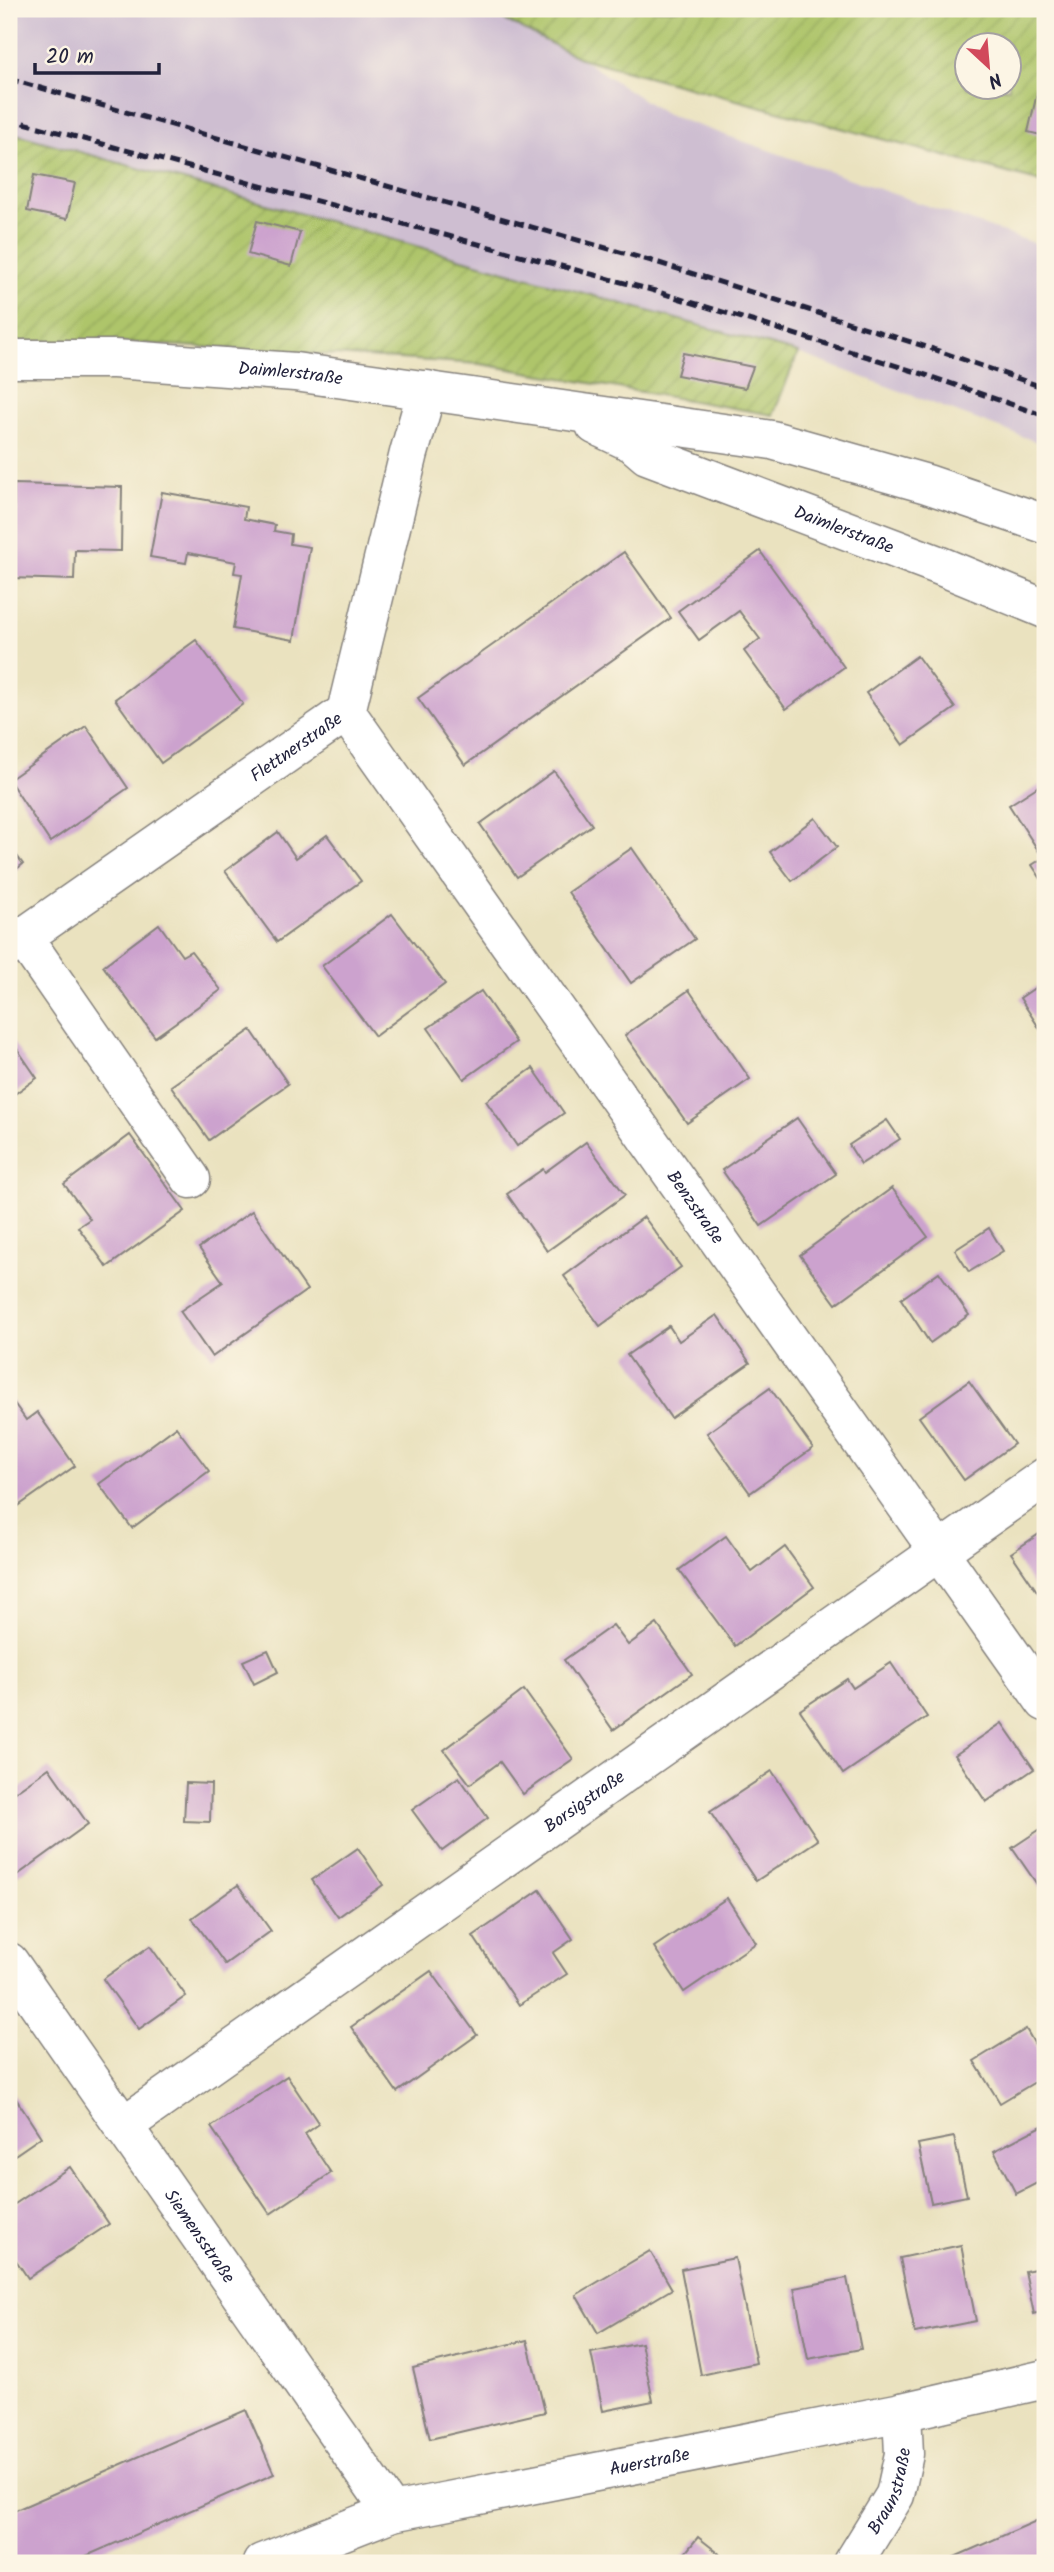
<svg xmlns="http://www.w3.org/2000/svg" width="1054" height="2572" font-family="Kalam,sans-serif">
	<style>
		.railway { fill: #cebed1 }
		.garden { fill: url(#garden-furrows); stroke: #687452; stroke-width: 2; fill-rule: evenodd }
		.building { fill: #cca2ce }
		.lines { fill: none; stroke-linecap: round; stroke-linejoin: round }
		.minor-casing { stroke: #86827d; stroke-width: 41 }
		.minor { stroke: #fff; stroke-width: 38 }
		.rail { stroke: #22223b; stroke-width: 5; stroke-dasharray: 10 5; stroke-linecap: butt }
		.labels { text-anchor: middle; stroke-width: 7; stroke-linejoin: round; paint-order: stroke }
		.street-label { font-size: 18px; fill: #22223b; stroke: #fcf5e5 }
	</style>
	<defs>
		<pattern id="garden-furrows" width="10" height="10" patternUnits="userSpaceOnUse" patternTransform="scale(1.75)"><rect width="10" height="10" fill="#aec56a"/><path d="M-1 1l2-2M0 10L10 0M9 11l2-2" fill="none" stroke="#95a95d"/></pattern>
	</defs>
	<rect width="100%" height="100%" fill="#fcf5e5"/>
	<filter id="ink" filterUnits="userSpaceOnUse"><feTurbulence type="fractalNoise" baseFrequency=".0143" numOctaves="2"/><feDisplacementMap in="SourceGraphic" scale="14" xChannelSelector="R" yChannelSelector="G"/><feConvolveMatrix kernelMatrix="1 2 1 2 8 2 1 2 1" color-interpolation-filters="sRGB"/></filter>
	<filter id="wash" filterUnits="userSpaceOnUse"><feTurbulence type="fractalNoise" baseFrequency=".00686" numOctaves="4" result="noise"/><feDisplacementMap in="SourceGraphic" scale="28" xChannelSelector="R" yChannelSelector="G"/><feGaussianBlur stdDeviation="1.57" result="paint"/><feColorMatrix in="noise" values="0 0 0 0 0 0 0 0 0 0 0 0 0 0 0 0 0 1.4 0 .05"/><feComposite in="paint" operator="in"/></filter>
	<g filter="url(#wash)">
		<rect width="100%" height="100%" fill="#eae2bf"/>
		<polygon class="railway" points="9,9 482,9 580,58 665,114 1045,247 1045,445 798,353 9,132"/>
		<g class="garden">
			<path d="M482,9H1045V183L580,58ZM967,46H1009V88H967Z"/>
			<polygon points="9,132 798,353 773,415 481,364 134,343 9,342"/>
		</g>
		<g id="blocks">
			<g class="building">
				<polygon points="1038,89 1045,91 1045,136 1028,132"/>
				<polygon points="34,175 75,183 67,219 27,211"/>
				<polygon points="257,221 300,232 291,266 248,254"/>
				<polygon points="683,353 753,367 745,388 677,375"/>
				<polygon points="14,484 122,487 121,551 75,550 74,580 11,578"/>
				<polygon points="162,492 246,507 244,519 275,525 274,531 291,534 290,544 310,547 294,640 233,629 242,574 234,573 236,562 188,553 186,563 150,557"/>
				<polygon points="760,551 844,667 786,709 744,651 760,639 739,611 699,640 678,611"/>
				<polygon points="624,552 671,618 465,765 418,698"/>
				<polygon points="196,640 243,704 161,763 115,699"/>
				<polygon points="917,656 955,708 903,745 866,693"/>
				<polygon points="86,726 128,788 50,842 9,780"/>
				<polygon points="554,771 592,825 517,877 480,824"/>
				<polygon points="1045,782 1045,885 1032,865 1043,858 1009,805"/>
				<polygon points="815,818 837,847 792,881 770,852"/>
				<polygon points="278,832 296,858 327,835 361,881 277,942 225,871"/>
				<polygon points="9,845 23,864 9,875"/>
				<polygon points="632,848 695,939 631,983 568,892"/>
				<polygon points="392,914 445,984 375,1036 322,966"/>
				<polygon points="159,924 182,956 191,951 221,990 155,1037 103,966"/>
				<polygon points="1045,981 1045,1037 1020,998"/>
				<polygon points="689,990 750,1079 687,1123 625,1035"/>
				<polygon points="481,991 516,1042 464,1079 428,1028"/>
				<polygon points="251,1030 288,1084 209,1140 171,1086"/>
				<polygon points="9,1037 37,1078 9,1098"/>
				<polygon points="533,1068 564,1113 517,1146 486,1101"/>
				<polygon points="797,1118 836,1174 761,1226 722,1170"/>
				<polygon points="887,1120 900,1139 861,1164 849,1145"/>
				<polygon points="130,1135 185,1211 107,1267 78,1227 90,1219 64,1184"/>
				<polygon points="586,1142 625,1195 547,1251 507,1194 543,1169 545,1172"/>
				<polygon points="892,1188 928,1237 836,1304 800,1255"/>
				<polygon points="252,1211 307,1290 212,1357 180,1311 223,1282 199,1248"/>
				<polygon points="644,1217 681,1267 600,1326 564,1276"/>
				<polygon points="989,1228 1003,1251 969,1272 955,1250"/>
				<polygon points="939,1272 969,1315 930,1343 901,1299"/>
				<polygon points="717,1315 750,1363 671,1418 627,1355 669,1326 679,1341"/>
				<polygon points="969,1381 1014,1444 964,1480 919,1417"/>
				<polygon points="770,1388 813,1448 750,1493 707,1433"/>
				<polygon points="9,1396 26,1420 37,1412 75,1466 14,1509 9,1502"/>
				<polygon points="176,1427 209,1471 132,1528 99,1484"/>
				<polygon points="1045,1530 1045,1603 1011,1553"/>
				<polygon points="726,1536 752,1572 785,1547 814,1587 735,1646 679,1570"/>
				<polygon points="657,1624 692,1674 613,1730 564,1660 613,1625 628,1645"/>
				<polygon points="268,1650 278,1672 254,1684 243,1661"/>
				<polygon points="891,1663 927,1717 843,1774 800,1710 847,1679 853,1688"/>
				<polygon points="524,1690 573,1759 523,1794 500,1762 470,1784 444,1750"/>
				<polygon points="1002,1723 1034,1769 986,1802 955,1755"/>
				<polygon points="49,1768 88,1824 16,1876 9,1866 9,1796"/>
				<polygon points="772,1771 818,1840 756,1881 710,1812"/>
				<polygon points="459,1777 488,1818 442,1851 412,1810"/>
				<polygon points="186,1783 211,1784 210,1822 184,1821"/>
				<polygon points="1045,1826 1045,1887 1041,1890 1012,1848"/>
				<polygon points="358,1848 383,1885 338,1917 312,1880"/>
				<polygon points="238,1885 271,1931 225,1964 192,1918"/>
				<polygon points="540,1890 573,1939 553,1953 567,1974 519,2005 473,1936"/>
				<polygon points="727,1898 756,1943 684,1992 654,1947"/>
				<polygon points="150,1946 186,1996 139,2029 103,1979"/>
				<polygon points="431,1971 477,2035 397,2092 351,2027"/>
				<polygon points="1026,2029 1045,2062 1045,2076 1000,2103 974,2061"/>
				<polygon points="287,2076 319,2124 305,2134 331,2173 270,2214 211,2127"/>
				<polygon points="9,2088 41,2137 9,2159"/>
				<polygon points="1042,2126 1045,2133 1045,2179 1016,2194 994,2151"/>
				<polygon points="954,2137 967,2196 931,2203 918,2144"/>
				<polygon points="70,2167 109,2224 28,2278 9,2250 9,2208"/>
				<polygon points="961,2245 976,2321 915,2333 900,2258"/>
				<polygon points="650,2251 672,2289 598,2333 576,2295"/>
				<polygon points="735,2258 756,2363 701,2375 681,2269"/>
				<polygon points="1045,2267 1045,2311 1034,2314 1025,2271"/>
				<polygon points="847,2278 861,2349 808,2359 794,2288"/>
				<polygon points="527,2340 545,2412 430,2439 413,2368"/>
				<polygon points="641,2343 653,2401 603,2411 591,2353"/>
				<polygon points="246,2410 274,2474 70,2563 9,2563 9,2513"/>
				<polygon points="1045,2517 1045,2563 941,2563"/>
				<polygon points="698,2537 731,2563 677,2563"/>
			</g>
		</g>
	</g>
	<g filter="url(#ink)">
		<use href="#blocks" fill-opacity="0" stroke="#86827d" stroke-width="2"/>
		<g class="lines">
			<defs>
				<g id="minor">
					<path id="s1" d="M9,359H114L295,372L772,440L927,484L1045,524"/>
					<path id="s2" d="M595,425L633,443L647,455L938,565L1045,609"/>
					<path id="s3" d="M346,712L1045,1702"/>
					<polyline points="23,937 191,1179"/>
					<path id="s4" d="M9,947L346,712L409,453L427,390"/>
					<path id="s5" d="M9,1962L392,2512"/>
					<path id="s6" d="M123,2126L1045,1477"/>
					<path id="s7" d="M262,2563L392,2512L902,2412L1045,2379"/>
					<path id="s8" d="M853,2563L895,2495L904,2454L902,2412"/>
				</g>
			</defs>
			<use href="#minor" class="minor-casing"/>
			<use href="#minor" class="minor"/>
			<g class="rail">
				<polyline points="9,79 659,263 933,349 1045,388"/>
				<polyline points="9,119 655,291 923,374 1045,416"/>
			</g>
		</g>
	</g>
	<g class="labels">
		<g class="street-label">
			<text dy="6" stroke="none"><textPath href="#s1" startOffset="282">Daimlerstraße</textPath></text>
			<text dy="6" stroke="none"><textPath href="#s2" startOffset="271">Daimlerstraße</textPath></text>
			<text dy="6" stroke="none"><textPath href="#s4" startOffset="350">Flettnerstraße</textPath></text>
			<text dy="6" stroke="none"><textPath href="#s3" startOffset="606">Benzstraße</textPath></text>
			<text dy="6" stroke="none"><textPath href="#s6" startOffset="564">Borsigstraße</textPath></text>
			<text dy="6" stroke="none"><textPath href="#s5" startOffset="334">Siemensstraße</textPath></text>
			<text dy="6" stroke="none"><textPath href="#s7" startOffset="402">Auerstraße</textPath></text>
			<text dy="6" stroke="none"><textPath href="#s8" startOffset="82">Braunstraße</textPath></text>
		</g>
	</g>
	<rect width="1054" height="2572" fill="none" stroke="#fcf5e5" stroke-width="35"/>
	<g transform="translate(988 66) rotate(154)"><circle r="33" fill="#fcf5e5" stroke="#a5a1a1" stroke-width="2"/>
	<path d="M0-5L12 26L0 18L-12 26Z" fill="#d1495b"/>
	<text y="-10" font-size="19" font-weight="bold" text-anchor="middle" fill="#22223b">N</text>
	</g>
	<path d="M35 63v10h124v-10" fill="none" stroke="#22223b" stroke-width="3.5"/>
	<text x="46" y="63" font-size="21" fill="#22223b" stroke="#fcf5e5" stroke-width="5" paint-order="stroke">20 m</text>
</svg>
